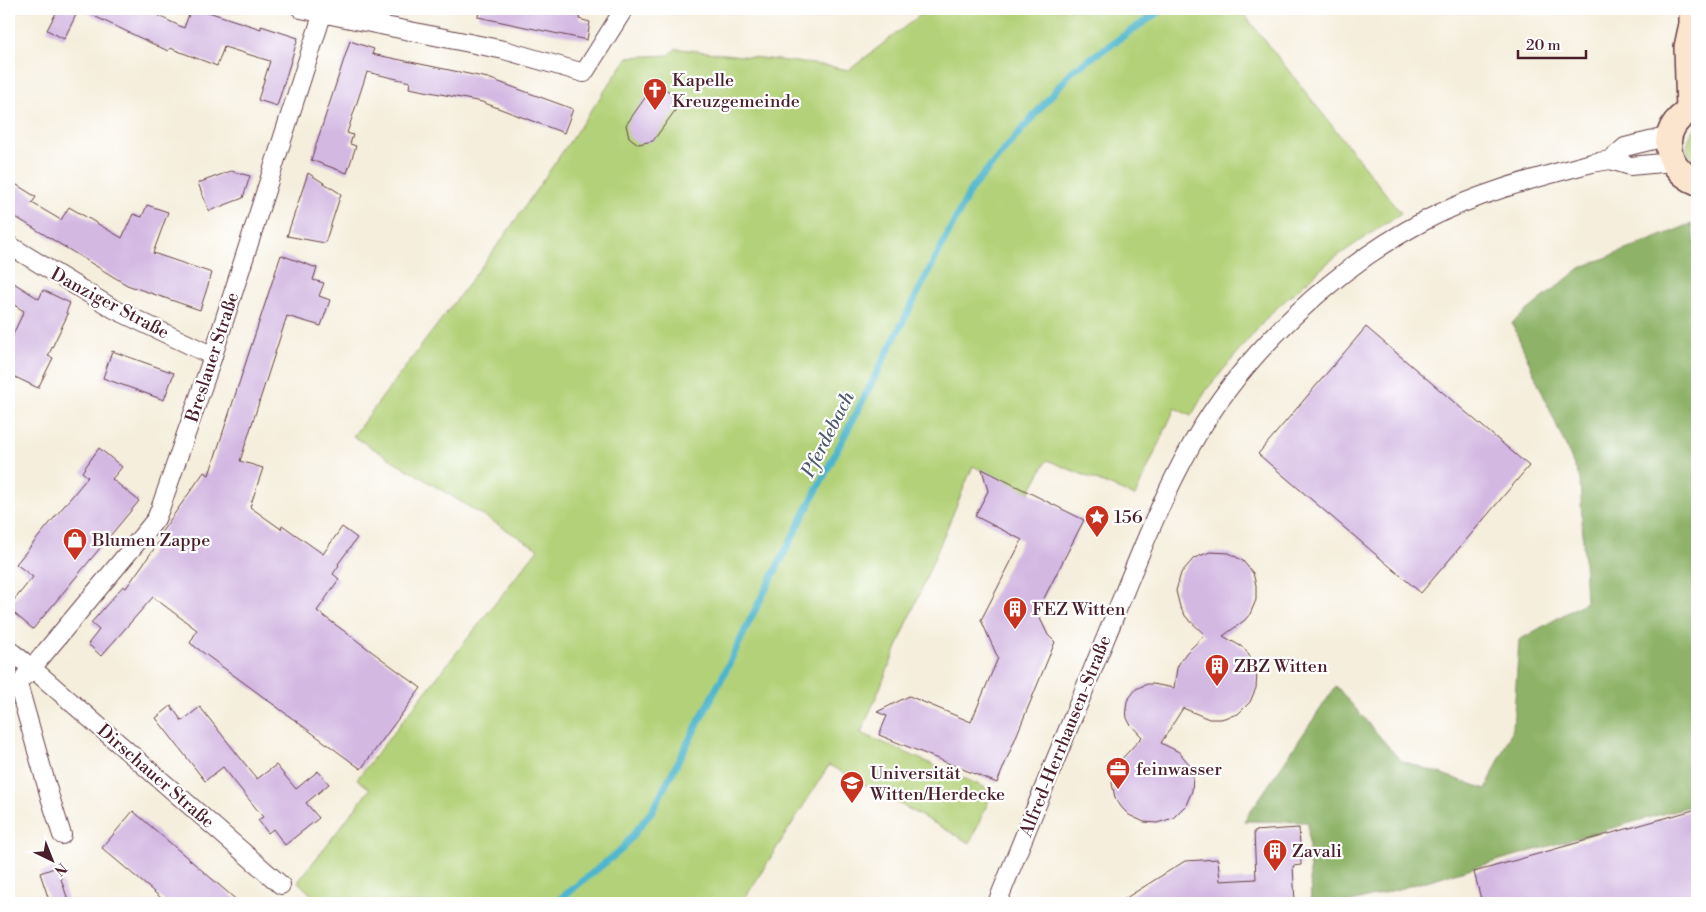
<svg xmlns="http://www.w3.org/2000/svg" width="1706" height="912" font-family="'Libre Bodoni',serif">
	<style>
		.green { fill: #b3d178; stroke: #7e7852 }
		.forest { fill: #8eb368; stroke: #6c694a }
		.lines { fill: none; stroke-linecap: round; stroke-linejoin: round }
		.stream { stroke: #4eb6cd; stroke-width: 7 }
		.building { fill: #d3b8e2 }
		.street-casing { stroke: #643e46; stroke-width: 20 }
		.secondary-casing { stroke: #643e46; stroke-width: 28 }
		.street { stroke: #fff; stroke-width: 18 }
		.secondary { stroke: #fce5cf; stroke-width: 25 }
		.labels { text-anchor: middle; stroke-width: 4.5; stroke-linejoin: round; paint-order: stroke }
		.poi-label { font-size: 18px; fill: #4a1f2b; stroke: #fff; text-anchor: start }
		.street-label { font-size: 18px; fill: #4a1f2b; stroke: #fff }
		.water-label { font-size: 19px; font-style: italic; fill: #4c5b6c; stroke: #fff }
	</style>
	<rect width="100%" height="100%" fill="#fff"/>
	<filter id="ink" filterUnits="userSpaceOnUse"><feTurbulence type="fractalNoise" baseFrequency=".02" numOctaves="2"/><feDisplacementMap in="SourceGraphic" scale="10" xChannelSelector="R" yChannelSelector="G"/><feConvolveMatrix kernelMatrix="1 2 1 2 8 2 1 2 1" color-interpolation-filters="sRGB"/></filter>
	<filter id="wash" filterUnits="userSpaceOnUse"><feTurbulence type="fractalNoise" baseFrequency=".0096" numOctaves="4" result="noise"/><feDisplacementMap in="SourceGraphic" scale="20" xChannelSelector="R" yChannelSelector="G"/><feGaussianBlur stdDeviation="1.12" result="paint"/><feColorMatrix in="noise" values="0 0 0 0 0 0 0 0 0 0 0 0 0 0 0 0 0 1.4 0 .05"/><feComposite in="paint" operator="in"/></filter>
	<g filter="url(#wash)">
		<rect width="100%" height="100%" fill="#f5eedc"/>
		<g class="green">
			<polygon points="928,9 1240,9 1401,213 1330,261 1271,313 1207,389 1191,416 1175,408 1135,496 1047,460 1029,493 973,466 861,733 993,791 970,843 829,765 742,903 352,903 316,899 298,882 370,789 357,779 538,549 353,436 503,238 628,57 669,55 675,49 680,49 822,65 849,70"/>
			<path d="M1697,127V164C1682,155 1686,137 1697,127Z"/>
		</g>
		<polygon class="forest" points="1691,224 1697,250 1697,804 1349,903 1311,903 1308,822 1244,821 1336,686 1400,760 1486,789 1513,728 1519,640 1586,602 1580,479 1512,323 1580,268"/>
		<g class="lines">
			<polyline class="stream" points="555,903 621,850 652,811 725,672 751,618 971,189 1072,71 1163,9"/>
		</g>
		<g id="blocks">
			<g class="building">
				<polygon points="58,9 144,9 184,28 191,9 199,9 261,29 261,26 298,38 277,106 258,100 270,61 224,47 217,66 170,48 168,51 79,9 64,39 47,30"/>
				<polygon points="479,9 564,9 580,12 579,19 590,22 587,40 478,17"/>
				<polygon points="350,41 374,49 372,54 488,78 573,109 564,133 482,102 409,88 410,82 367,72 347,133 353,135 350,144 356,146 347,173 311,160"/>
				<polygon points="656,82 682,101 653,141 638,144 629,137 626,125"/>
				<polygon points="231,171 250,176 243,198 209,211 198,183"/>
				<polygon points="308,173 341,194 325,243 287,236"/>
				<polygon points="9,180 36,197 32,203 61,220 69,207 122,238 133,214 142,217 147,205 168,212 153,253 212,273 200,310 127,285 9,213"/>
				<polygon points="281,255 317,268 313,280 324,283 319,296 330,300 321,326 287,316 240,461 263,468 250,507 281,529 282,525 323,554 342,527 357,538 338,564 339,565 333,574 339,579 317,611 421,688 361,769 190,643 197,630 153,597 101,656 88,644 99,630 91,623 123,586 126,588 161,539 158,537 204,472 209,475"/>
				<polygon points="9,280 39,299 43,290 70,303 66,313 68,314 48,356 53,358 38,388 9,374 9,343 24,311 9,302"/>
				<polygon points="1366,327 1529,466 1421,593 1258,454"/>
				<polygon points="112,351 174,373 164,400 103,378"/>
				<polygon points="99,448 122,467 112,479 139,501 33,629 9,609 9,606 33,577 16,564 88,477 82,472"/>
				<polygon points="982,469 1084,520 1037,612 1048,635 1055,642 997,783 879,735 887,716 877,712 909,696 971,722 998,658 981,620 1022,540 975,516 988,491"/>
				<polygon points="1210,552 1229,553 1243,561 1253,573 1256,585 1256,600 1250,614 1245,620 1223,636 1244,648 1253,661 1257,673 1256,688 1250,702 1238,714 1221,719 1209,719 1183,708 1161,743 1179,752 1189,764 1193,777 1192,791 1186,805 1173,818 1157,823 1144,822 1129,815 1122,808 1115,798 1112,783 1117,764 1142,737 1130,724 1127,718 1126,709 1127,701 1136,689 1147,684 1153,684 1174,688 1177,668 1181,660 1187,652 1205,635 1186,617 1180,607 1176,591 1181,573 1194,558"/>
				<polygon points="171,706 182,721 200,707 257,779 276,765 296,789 318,771 329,784 306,803 319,818 285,845 273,829 268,833 258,820 263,817 223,767 205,781 156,718"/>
				<polygon points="1697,809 1697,903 1482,903 1474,872"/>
				<polygon points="133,811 240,903 167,903 102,848"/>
				<polygon points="1299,828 1301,865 1293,866 1295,903 1118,903 1185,861 1218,859 1220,881 1256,879 1254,831"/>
				<polygon points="57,867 69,903 50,903 40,873"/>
			</g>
		</g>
	</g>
	<g filter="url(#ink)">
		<use href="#blocks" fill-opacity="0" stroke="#643e46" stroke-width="1"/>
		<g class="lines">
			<defs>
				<g id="street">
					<polyline points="301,9 504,50 584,73 624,9"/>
					<polyline points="1610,160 1625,147 1670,136"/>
					<polyline points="9,245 114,309 213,356"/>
					<polyline points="9,650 32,668 25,676"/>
					<polyline points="18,684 50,797 62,835"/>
					<polyline points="281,885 32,668 148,529 156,519 160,509 209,368 324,9"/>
					<path d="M997,903C1033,814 1069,726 1106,637C1133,572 1157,506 1192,444C1242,355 1335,267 1426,220C1477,193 1536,178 1592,163L1610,160L1630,166L1673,162"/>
				</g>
				<g id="secondary">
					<path d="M1697,108C1658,121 1660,167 1697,182"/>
					<polyline points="1689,111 1687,47 1692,24 1692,9"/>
				</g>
			</defs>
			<use href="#street" class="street-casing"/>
			<use href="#secondary" class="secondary-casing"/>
			<use href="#street" class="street"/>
			<use href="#secondary" class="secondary"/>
		</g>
	</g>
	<defs>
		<symbol id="church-pin" viewBox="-11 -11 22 30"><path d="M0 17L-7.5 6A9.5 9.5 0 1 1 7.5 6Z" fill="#c8321e" stroke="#fff"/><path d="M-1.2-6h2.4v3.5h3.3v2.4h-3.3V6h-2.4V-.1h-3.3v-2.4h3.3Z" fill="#fff"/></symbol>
		<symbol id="sight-pin" viewBox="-11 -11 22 30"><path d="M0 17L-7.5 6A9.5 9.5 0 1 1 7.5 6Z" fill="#c8321e" stroke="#fff"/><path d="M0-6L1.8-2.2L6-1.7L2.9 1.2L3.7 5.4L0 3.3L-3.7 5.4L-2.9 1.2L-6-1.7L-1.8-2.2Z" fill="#fff"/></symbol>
		<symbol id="shop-pin" viewBox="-11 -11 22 30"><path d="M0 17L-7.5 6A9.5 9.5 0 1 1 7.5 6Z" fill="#c8321e" stroke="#fff"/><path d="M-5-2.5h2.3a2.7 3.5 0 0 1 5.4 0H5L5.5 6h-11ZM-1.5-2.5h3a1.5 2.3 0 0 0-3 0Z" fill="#fff"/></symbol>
		<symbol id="building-pin" viewBox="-11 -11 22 30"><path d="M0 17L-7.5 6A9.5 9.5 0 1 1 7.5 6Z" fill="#c8321e" stroke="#fff"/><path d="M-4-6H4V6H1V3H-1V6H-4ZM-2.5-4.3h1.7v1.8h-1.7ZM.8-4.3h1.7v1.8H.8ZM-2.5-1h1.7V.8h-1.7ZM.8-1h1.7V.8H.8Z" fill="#fff"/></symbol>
		<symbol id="office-pin" viewBox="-11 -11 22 30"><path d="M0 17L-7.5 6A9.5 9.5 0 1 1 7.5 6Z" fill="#c8321e" stroke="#fff"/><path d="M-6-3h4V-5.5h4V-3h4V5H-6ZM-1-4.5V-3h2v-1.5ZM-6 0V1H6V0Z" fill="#fff"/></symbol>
		<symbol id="university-pin" viewBox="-11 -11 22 30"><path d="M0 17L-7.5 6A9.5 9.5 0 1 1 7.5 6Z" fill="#c8321e" stroke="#fff"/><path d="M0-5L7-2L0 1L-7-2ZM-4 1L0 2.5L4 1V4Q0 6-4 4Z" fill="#fff"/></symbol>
	</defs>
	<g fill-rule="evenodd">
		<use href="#church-pin" x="641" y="76" width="28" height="38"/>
		<use href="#sight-pin" x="1083" y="503" width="28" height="38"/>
		<use href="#shop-pin" x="61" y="526" width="28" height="38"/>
		<use href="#building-pin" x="1001" y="595" width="28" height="38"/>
		<use href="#building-pin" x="1203" y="652" width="28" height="38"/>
		<use href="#office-pin" x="1104" y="755" width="28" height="38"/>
		<use href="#university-pin" x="838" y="769" width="28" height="38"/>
		<use href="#building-pin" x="1261" y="837" width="28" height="38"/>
	</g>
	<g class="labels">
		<g class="poi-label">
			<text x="672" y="86">Kapelle<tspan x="672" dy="21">Kreuzgemeinde</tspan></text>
			<text x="1114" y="523">156</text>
			<text x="92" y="546">Blumen Zappe</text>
			<text x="1032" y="615">FEZ Witten</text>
			<text x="1234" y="672">ZBZ Witten</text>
			<text x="1136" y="775">feinwasser</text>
			<text x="870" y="779">Universität<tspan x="870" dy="21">Witten/Herdecke</tspan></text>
			<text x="1292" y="857">Zavali</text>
		</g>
		<g class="street-label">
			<text transform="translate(110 303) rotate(28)" y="6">Danziger Straße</text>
			<text transform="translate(212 357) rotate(-72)" y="6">Breslauer Straße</text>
			<text transform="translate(1065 736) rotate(-68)" y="6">Alfred-Herrhausen-Straße</text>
			<text transform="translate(156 776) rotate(41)" y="6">Dirschauer Straße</text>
		</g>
		<g class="water-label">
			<text transform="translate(827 434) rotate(-63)" y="7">Pferdebach</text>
		</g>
	</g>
	<rect width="1706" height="912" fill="none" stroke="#fff" stroke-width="30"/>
	<g transform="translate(52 860) rotate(137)" stroke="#ffffff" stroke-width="4" paint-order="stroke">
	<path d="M0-4L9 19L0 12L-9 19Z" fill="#4a1f2b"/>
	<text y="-8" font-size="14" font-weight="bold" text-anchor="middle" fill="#4a1f2b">N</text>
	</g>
	<path d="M1518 50v8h68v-8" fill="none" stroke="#4a1f2b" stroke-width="2.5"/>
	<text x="1526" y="50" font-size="15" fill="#4a1f2b" stroke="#ffffff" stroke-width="4" paint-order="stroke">20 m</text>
</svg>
